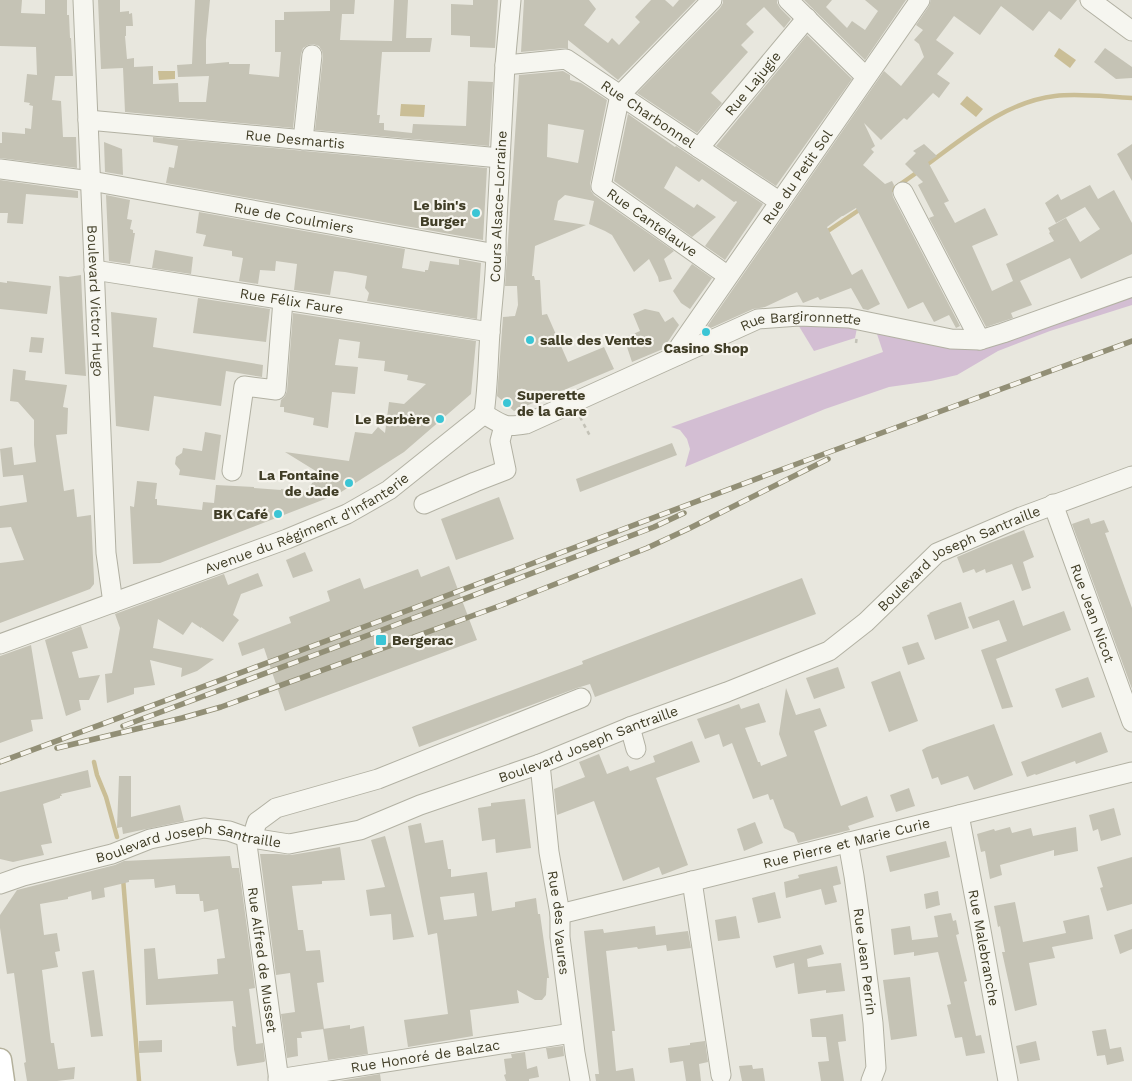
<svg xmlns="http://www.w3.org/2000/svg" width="1132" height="1081" font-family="'Work Sans',sans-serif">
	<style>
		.green { fill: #d3bed3 }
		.water { fill: #cabe96 }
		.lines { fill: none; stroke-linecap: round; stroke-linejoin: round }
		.stream { stroke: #cabe96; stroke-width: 4.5 }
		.building { fill: #c5c3b5; fill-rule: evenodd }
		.minor-casing { stroke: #b2b1a3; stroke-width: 21 }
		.major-casing { stroke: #b4b19c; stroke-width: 25 }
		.path { stroke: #c3c2b7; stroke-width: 2.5; stroke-dasharray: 4 4; stroke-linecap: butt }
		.minor { stroke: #f6f6f0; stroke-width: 19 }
		.major { stroke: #fff; stroke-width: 22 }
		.rail-casing { stroke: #928f76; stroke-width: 5.5 }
		.rail { stroke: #f6f4ed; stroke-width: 4; stroke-dasharray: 11; stroke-linecap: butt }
		.poi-dot { fill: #3bc5d5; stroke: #f6f4ed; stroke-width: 2 }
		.labels { text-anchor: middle; stroke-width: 4.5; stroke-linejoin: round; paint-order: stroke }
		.street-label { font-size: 14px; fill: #403d26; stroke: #f6f4ed }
		.poi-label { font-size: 14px; font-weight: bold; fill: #403d26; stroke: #f6f4ed; text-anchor: end }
	</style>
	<rect width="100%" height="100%" fill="#e8e7de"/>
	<g class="green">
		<polygon points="1132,297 1132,305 1050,331 998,351 957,375 931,381 889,387 825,409 685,467 690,449 687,439 680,430 671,427 883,352 876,331 952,349 988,346"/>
		<polygon points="797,323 817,323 857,328 855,338 814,351"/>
	</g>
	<g class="water">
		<polygon points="1059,48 1076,60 1070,68 1054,56"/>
		<polygon points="158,71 175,71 175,79 159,80"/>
		<polygon points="967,96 983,109 976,117 960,104"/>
		<polygon points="401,104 425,105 424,117 400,116"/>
	</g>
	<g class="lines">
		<g class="stream">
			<path d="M925,166C965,137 1005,102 1055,96C1080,93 1107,97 1132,98"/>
			<polyline points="892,190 919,171"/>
			<polyline points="825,233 862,208"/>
			<polyline points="94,762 97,775 106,797 117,837"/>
			<polyline points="123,878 139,1081"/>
		</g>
	</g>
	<g class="building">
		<polygon points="0,0 22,0 21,13 45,14 45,0 67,0 67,15 69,15 70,38 71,38 73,76 55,76 52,100 61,101 63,137 76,137 77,168 0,158 0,143 2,143 2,132 25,134 25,128 31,129 33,106 29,105 30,103 24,102 27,74 37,75 36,47 0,46"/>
		<polygon points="98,0 120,0 120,12 129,11 129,14 132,13 133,26 126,26 126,36 125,36 127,59 134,58 134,67 153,66 153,84 178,83 179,102 206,102 209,76 178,77 177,65 192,64 195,0 210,0 206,40 206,64 229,62 229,64 250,64 249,74 279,77 281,52 275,52 275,20 284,20 284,12 330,11 330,0 355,0 354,14 342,14 340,40 392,41 394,0 408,0 406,38 432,38 430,52 382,52 377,115 380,115 379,123 384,123 384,130 412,133 413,124 466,126 468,81 493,82 489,146 315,130 323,56 322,51 319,46 313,44 308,45 303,48 301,54 293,128 125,112 123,68 101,69"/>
		<polygon points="473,0 498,0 495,48 470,47 470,36 451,35 451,4 473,5"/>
		<polygon points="524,0 589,0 596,9 584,25 608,43 612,38 619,45 640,22 635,17 651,0 665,0 673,7 679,0 696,0 618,80 568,40 568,49 565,48 521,52"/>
		<polygon points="723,0 777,0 777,3 780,8 791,19 784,28 764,7 746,24 754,32 741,45 748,52 711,93 722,103 697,133 637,93 720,8 723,3"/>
		<polygon points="804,0 832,0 826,7 847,28 852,21 865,30 878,11 865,0 906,0 865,60"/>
		<polygon points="931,0 1077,0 1061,20 1049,11 1033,31 1001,6 980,35 954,16 936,40 954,53 937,74 950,83 939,98 933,93 907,120 904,118 881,140 864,123 875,146 871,149 874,152 863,165 885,184 892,181 894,185 892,191 893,197 960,326 956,328 949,315 934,322 923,302 908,309 856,208 843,216 842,216 827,227 852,275 862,269 880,304 868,310 863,309 851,288 820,300 818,297 803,303 797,292 765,307 753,309 704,331 884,71 901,86 924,57 919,44 914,40 923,30 916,25 929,6"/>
		<polygon points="807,35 852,79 776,186 716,146"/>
		<polygon points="1105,48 1132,67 1132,78 1116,79 1094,62"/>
		<path d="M563,71L570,75V80L581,83L607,100L590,184L591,191L594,195L674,251L664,259L672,279L659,282L658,277L649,259L634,272L612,235L605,231L589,224L594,201L565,195L558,201L554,220L586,225L535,246L532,276H534L535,280H540L542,315L547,314L568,362L604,347L614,369L514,411L497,396L503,317L515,316L518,305L517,286H505L519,75ZM548,124L584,130L578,163L547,157Z"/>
		<polygon points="628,114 675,147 676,146 763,204 725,260 705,246 737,202 736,201 734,202 702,179 699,182 676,166 664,188 694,208 697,204 716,217 692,237 614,181"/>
		<polygon points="153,137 487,168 483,240 166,183 169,167 174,168 178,146 153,142"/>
		<polygon points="104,142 122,149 123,175 105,172"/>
		<polygon points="924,144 937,156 928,162 949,201 944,203 955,223 985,208 998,235 972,246 992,291 1013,281 1006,264 1054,241 1049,233 1050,232 1048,228 1066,218 1080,242 1100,229 1085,207 1056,223 1045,203 1058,194 1061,200 1090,185 1098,199 1114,190 1132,223 1132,254 1097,271 1081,279 1070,258 1020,281 1032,305 1011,313 1013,318 986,327 929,218 934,216 918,185 923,182 905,164 916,153 913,151"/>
		<polygon points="1132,144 1132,181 1117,154"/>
		<polygon points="0,180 78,191 78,198 26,194 23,224 7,223 8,213 0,213"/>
		<polygon points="106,195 130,200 127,219 132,220 130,229 133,230 133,233 135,233 130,264 109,261"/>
		<polygon points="199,212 405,249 402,268 425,272 425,270 428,270 430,261 459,265 459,259 481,263 477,319 367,301 369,293 365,288 367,276 345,272 334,271 330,295 294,290 297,264 276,261 275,271 260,270 258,284 239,281 243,258 232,256 232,251 203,246 206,235 196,233"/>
		<polygon points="155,250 193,257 191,274 152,268"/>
		<polygon points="692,264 712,278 690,309 681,303 673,291"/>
		<polygon points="81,275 83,318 86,376 65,374 59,276 68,277"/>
		<polygon points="7,281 51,286 47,314 0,309 0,282 7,283"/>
		<polygon points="198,298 270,309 266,342 193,333"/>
		<polygon points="645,309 659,312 665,322 673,317 679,325 663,349 632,362 624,338 640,331 633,314"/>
		<polygon points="111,312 157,318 153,347 263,365 262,377 226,371 221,406 154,396 149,431 116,426"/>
		<polygon points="293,313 476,341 471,394 404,452 338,494 160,563 133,564 130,506 134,507 137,481 157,483 155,499 157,499 157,505 202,510 203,502 214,503 216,485 254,487 254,488 281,490 281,489 306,492 319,473 285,452 349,461 355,432 372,434 378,427 385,433 389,402 404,404 426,384 407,380 408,375 384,371 385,361 358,358 360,342 339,339 335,365 358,367 355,394 332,392 328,428 313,425 314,418 284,412 284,407 280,407 281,400 285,396 287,391"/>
		<polygon points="31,337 44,338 42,353 29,352"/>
		<polygon points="13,369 26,371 25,380 67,385 63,407 68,408 67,434 56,435 64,491 74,489 77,517 91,515 94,579 94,584 90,589 0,623 0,563 24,560 11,527 0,528 0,506 27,502 23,475 3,477 0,449 12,447 14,465 36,462 34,445 34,420 18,402 10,401"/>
		<polygon points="205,432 221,435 215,480 179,475 180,470 175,464 176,457 182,453 183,448 202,451"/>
		<polygon points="672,443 677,455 580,492 576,479"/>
		<polygon points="499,497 514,539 456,560 441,519"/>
		<polygon points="1089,518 1091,524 1104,520 1109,532 1105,533 1132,608 1132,689 1072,524"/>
		<polygon points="1024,530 1034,557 1023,562 1031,588 1022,591 1012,564 986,573 985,569 976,573 974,569 963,573 957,557 990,543"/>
		<polygon points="305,552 313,571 293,578 286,560"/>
		<polygon points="449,566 477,640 285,711 264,648 242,656 238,643 291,623 289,617 330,601 327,591 360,578 364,589 418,569 421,577"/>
		<polygon points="258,573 263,586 241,594 233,615 239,620 223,642 201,627 201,628 192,622 183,635 158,619 153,648 214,659 197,671 181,677 182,668 150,660 155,685 134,688 134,694 107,703 105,674 112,673 120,628 115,614 224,574 228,585"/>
		<polygon points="802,578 816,614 595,697 590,684 577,688 419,747 412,727 583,664 582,661"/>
		<polygon points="1014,600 1023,626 1064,611 1071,630 996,659 1013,707 1002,709 981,650 1007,641 999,620 973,629 968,617"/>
		<polygon points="961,602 969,628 935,640 927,615 930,614 929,613"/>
		<polygon points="81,626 88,648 72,652 79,678 100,675 89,700 79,700 81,710 66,716 45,640"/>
		<polygon points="918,642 925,659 908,665 902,647"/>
		<polygon points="31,645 43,719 31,720 33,731 0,743 0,656"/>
		<polygon points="838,667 845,688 814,699 806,678"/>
		<polygon points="900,671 918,721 889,732 871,682"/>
		<polygon points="1088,677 1095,697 1062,708 1055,689"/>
		<polygon points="786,688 796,715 820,708 827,726 814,731 841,806 867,796 874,817 848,826 850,830 798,843 794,833 784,828 773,799 770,800 768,794 753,799 732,743 723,747 719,734 705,739 697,719 739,704 741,709 759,703 766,722 745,728 758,762 760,762 761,766 787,756 779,734"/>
		<polygon points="994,724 1013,775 974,790 968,776 941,785 938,777 932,779 922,750 927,747"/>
		<polygon points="1101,732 1108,752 1076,764 1075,761 1036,775 1035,774 1027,777 1021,762"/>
		<polygon points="692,741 700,762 656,778 688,865 662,875 659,867 623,881 594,801 557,815 554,789 585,777 579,762 599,754 607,774 628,766 630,771 655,762 653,756"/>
		<polygon points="88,770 91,787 61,794 62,796 60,796 60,798 43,804 52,843 41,845 44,855 13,862 0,859 0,792"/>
		<polygon points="119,776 131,776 131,817 180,805 184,821 123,834 122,827 117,828"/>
		<polygon points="909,788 915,806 896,812 890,795"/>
		<polygon points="525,799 531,848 496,853 495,839 482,841 478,808 491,806 491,803"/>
		<polygon points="1114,808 1121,835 1101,841 1098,829 1093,831 1089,815"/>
		<polygon points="755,822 763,843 744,851 737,829"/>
		<path d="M421,823L425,843L443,840L448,869H451V877L487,872L492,911L515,907V902L536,898L538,914H540L549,978H547L546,995L542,1000H535L517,990L519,1003L470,1010L473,1036L408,1047L404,1020L448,1014L437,933L428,935L408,826ZM474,893L477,916L444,920L440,897Z"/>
		<polygon points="1010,827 1012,833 1031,828 1033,836 1076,827 1078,851 1054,856 1054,850 1000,865 1002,875 990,879 985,851 981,852 977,834 994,829 995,831"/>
		<polygon points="385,836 414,937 393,940 391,914 370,916 366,890 385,887 371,840"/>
		<polygon points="946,841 950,857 890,872 886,856"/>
		<polygon points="340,847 345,880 322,881 322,884 292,886 298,930 303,930 306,951 320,950 324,982 317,983 324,1029 301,1032 302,1038 297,1038 298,1056 287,1058 281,1014 295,1012 290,973 276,975 260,854 277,854 291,855"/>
		<polygon points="230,856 232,868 239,868 255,988 249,989 256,1044 263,1043 265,1061 264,1062 237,1066 234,1049 232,1026 236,1027 233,1001 146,1005 144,949 155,948 158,979 218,974 217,959 225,958 218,909 204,912 203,901 200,901 199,894 176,894 175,885 155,888 154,879 129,880 129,882 104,888 105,897 92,900 91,891 68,897 68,899 40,904 44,935 57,933 60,951 55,952 58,967 42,970 51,1043 54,1043 58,1069 75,1067 74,1079 57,1081 27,1081 24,1063 26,1062 14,973 7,974 0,928 0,915 17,890 115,865 124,861"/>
		<polygon points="1132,857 1132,904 1107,911 1100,888 1103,887 1097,867"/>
		<polygon points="837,866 841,884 833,886 837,902 825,905 821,889 786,898 784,882 799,878 798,875"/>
		<polygon points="938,891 940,905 926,909 924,894"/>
		<polygon points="775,892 781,918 758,923 752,898"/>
		<polygon points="1015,902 1023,942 1066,933 1063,921 1089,915 1093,939 1052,947 1055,958 1029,963 1037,1005 1015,1011 1002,952 1005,952 1000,926 998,927 994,906"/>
		<polygon points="951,913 953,921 956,920 959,934 956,935 967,981 964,982 976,1036 981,1035 985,1053 966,1056 962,1037 955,1038 947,1005 951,1004 938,952 914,956 914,952 894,955 891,929 910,926 912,940 938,937 934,916"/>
		<polygon points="736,916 740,938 718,941 715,920"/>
		<polygon points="655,926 656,935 688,931 691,948 667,951 666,945 638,949 637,947 606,951 615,1031 612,1031 616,1071 633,1068 635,1081 596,1081 595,1074 599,1074 584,931 603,929 604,933"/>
		<polygon points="1132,929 1132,949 1120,954 1114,935"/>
		<polygon points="821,945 824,954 807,959 808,967 841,963 845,991 826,993 826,990 798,994 794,963 776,968 773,956"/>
		<polygon points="94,970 103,1036 91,1037 82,972"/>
		<polygon points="910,977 917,1036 891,1040 883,980"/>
		<polygon points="843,1014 846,1041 838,1042 844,1081 821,1081 818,1062 829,1061 826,1037 812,1037 810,1019"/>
		<polygon points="350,1025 350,1029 364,1026 368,1054 328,1060 323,1029"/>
		<polygon points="1106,1029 1110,1049 1121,1047 1124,1061 1107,1065 1105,1055 1097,1056 1092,1031"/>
		<polygon points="162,1040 162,1052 139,1053 139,1041"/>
		<polygon points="705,1041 708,1062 699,1064 701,1081 686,1081 683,1061 670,1063 668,1048 690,1045 690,1043"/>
		<polygon points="1036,1041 1040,1060 1020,1064 1016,1046"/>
		<polygon points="563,1046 564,1056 548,1059 546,1048"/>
		<polygon points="525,1052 527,1069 537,1066 539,1077 529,1079 529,1081 506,1081 504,1075 506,1074 504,1059 512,1058 511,1054"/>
		<polygon points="752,1065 753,1069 763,1068 765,1081 742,1081 739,1066"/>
		<polygon points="380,1074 381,1081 339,1081"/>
	</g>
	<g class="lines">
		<defs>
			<g id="minor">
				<path id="s1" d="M83,0L106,553L113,603"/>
				<path id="s2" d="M712,0L620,95L601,186L728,276"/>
				<polyline points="788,0 866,77"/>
				<polyline points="1090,0 1132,31"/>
				<path id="s3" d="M505,65L566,59L780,202"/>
				<path id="s4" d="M88,120L500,158"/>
				<polyline points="303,140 312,55"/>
				<path id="s5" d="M699,148L807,18"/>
				<path id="s6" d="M0,169L91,181L496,254"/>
				<polyline points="903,192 980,340"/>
				<path id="s7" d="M94,270L490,332"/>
				<path id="s8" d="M678,355L680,346L920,0"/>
				<path id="s9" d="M484,414C503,425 503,428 526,424L758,319L799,316L849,318L951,339L980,340L1003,333L1132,287"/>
				<path id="s10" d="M484,414C488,387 488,360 490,332C492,301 497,270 496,239L505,65L511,0"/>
				<polyline points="232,471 244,386 276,390 283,300"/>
				<polyline points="424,504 475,482 506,470 500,441 504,426"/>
				<path id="s11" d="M1053,504L1132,722"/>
				<path id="s12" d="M0,644L287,539L347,514L389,490L484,414"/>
				<polyline points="630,727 636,749"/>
				<path id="s13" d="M540,764L549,852L560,914V937L575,1053L580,1081"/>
				<path id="s14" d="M959,815L980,925L1008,1081"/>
				<path id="s15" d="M246,837L279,1081"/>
				<polyline points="252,838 257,822 276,808 378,779 581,698"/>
				<path id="s16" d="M848,842L854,876L860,919L873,1023L876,1068L871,1081"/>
				<polyline points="692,881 721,1075"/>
				<path id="s17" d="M0,884L23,876L112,854L150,839L204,828L229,831L246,837L289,844L360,830L420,805L540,764L630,727L727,692L829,651L866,622L937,553L1021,517L1132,476"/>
				<path id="s18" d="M560,914L1132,772"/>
				<path id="s19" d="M278,1079L572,1033"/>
			</g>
			<polyline id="major" points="0,1060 3,1081"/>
		</defs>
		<use href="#minor" class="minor-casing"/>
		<use href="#major" class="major-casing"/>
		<g class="path">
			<polyline points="856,343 857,336"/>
			<polyline points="580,417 590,436"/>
		</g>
		<use href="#minor" class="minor"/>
		<use href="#major" class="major"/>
		<defs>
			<g id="rail">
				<polyline points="123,726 374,633 654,527 684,513"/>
				<polyline points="57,748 182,718 221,707 502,605 647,548 688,529 828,459"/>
				<polyline points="0,762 369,625 764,476 1132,341"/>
			</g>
		</defs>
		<use href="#rail" class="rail-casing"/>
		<use href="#rail" class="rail"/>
	</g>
	<g class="poi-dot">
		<circle cx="476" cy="213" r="5"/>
		<circle cx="706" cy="332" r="5"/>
		<circle cx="530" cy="340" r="5"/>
		<circle cx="507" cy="403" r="5"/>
		<circle cx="440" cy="419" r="5"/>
		<circle cx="349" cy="483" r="5"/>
		<circle cx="278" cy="514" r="5"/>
		<rect x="375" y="634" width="12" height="12" rx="2.5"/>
	</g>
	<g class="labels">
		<g class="street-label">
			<text dy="5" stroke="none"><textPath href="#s5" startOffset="84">Rue Lajugie</textPath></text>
			<text dy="5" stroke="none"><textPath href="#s3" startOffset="160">Rue Charbonnel</textPath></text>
			<text dy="5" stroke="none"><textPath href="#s4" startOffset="208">Rue Desmartis</textPath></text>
			<text dy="5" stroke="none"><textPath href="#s8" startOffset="215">Rue du Petit Sol</textPath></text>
			<text dy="5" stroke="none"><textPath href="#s10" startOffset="208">Cours Alsace-Lorraine</textPath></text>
			<text dy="5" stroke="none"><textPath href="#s6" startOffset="298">Rue de Coulmiers</textPath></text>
			<text dy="5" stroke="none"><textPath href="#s2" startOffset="288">Rue Cantelauve</textPath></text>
			<text dy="5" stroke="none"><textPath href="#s7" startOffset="200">Rue Félix Faure</textPath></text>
			<text dy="5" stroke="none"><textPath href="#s1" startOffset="301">Boulevard Victor Hugo</textPath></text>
			<text dy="5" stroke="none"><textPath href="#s9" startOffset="342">Rue Bargironnette</textPath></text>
			<text dy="5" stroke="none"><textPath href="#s12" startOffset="330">Avenue du Régiment d'Infanterie</textPath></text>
			<text dy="5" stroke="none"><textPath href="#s17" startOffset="1035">Boulevard Joseph Santraille</textPath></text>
			<text dy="5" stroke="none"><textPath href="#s11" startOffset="116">Rue Jean Nicot</textPath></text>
			<text dy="5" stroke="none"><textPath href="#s17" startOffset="615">Boulevard Joseph Santraille</textPath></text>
			<text dy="5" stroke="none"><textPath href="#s18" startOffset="295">Rue Pierre et Marie Curie</textPath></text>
			<text dy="5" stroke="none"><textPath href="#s17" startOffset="195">Boulevard Joseph Santraille</textPath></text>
			<text dy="5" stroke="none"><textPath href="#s13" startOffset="160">Rue des Vaures</textPath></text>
			<text dy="5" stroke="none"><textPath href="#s14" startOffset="135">Rue Malebranche</textPath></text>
			<text dy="5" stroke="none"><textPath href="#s15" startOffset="124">Rue Alfred de Musset</textPath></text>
			<text dy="5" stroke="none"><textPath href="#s16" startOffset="121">Rue Jean Perrin</textPath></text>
			<text dy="5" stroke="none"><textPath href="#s19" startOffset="149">Rue Honoré de Balzac</textPath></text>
		</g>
		<g class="poi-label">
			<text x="466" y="210">Le bin's<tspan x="466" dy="16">Burger</tspan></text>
			<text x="540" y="345" text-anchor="start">salle des Ventes</text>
			<text x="706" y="353" text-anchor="middle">Casino Shop</text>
			<text x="517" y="400" text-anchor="start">Superette<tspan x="517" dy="16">de la Gare</tspan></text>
			<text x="430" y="424">Le Berbère</text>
			<text x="339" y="480">La Fontaine<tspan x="339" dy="16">de Jade</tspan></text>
			<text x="268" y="519">BK Café</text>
			<text x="392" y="645" text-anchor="start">Bergerac</text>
		</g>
	</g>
</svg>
